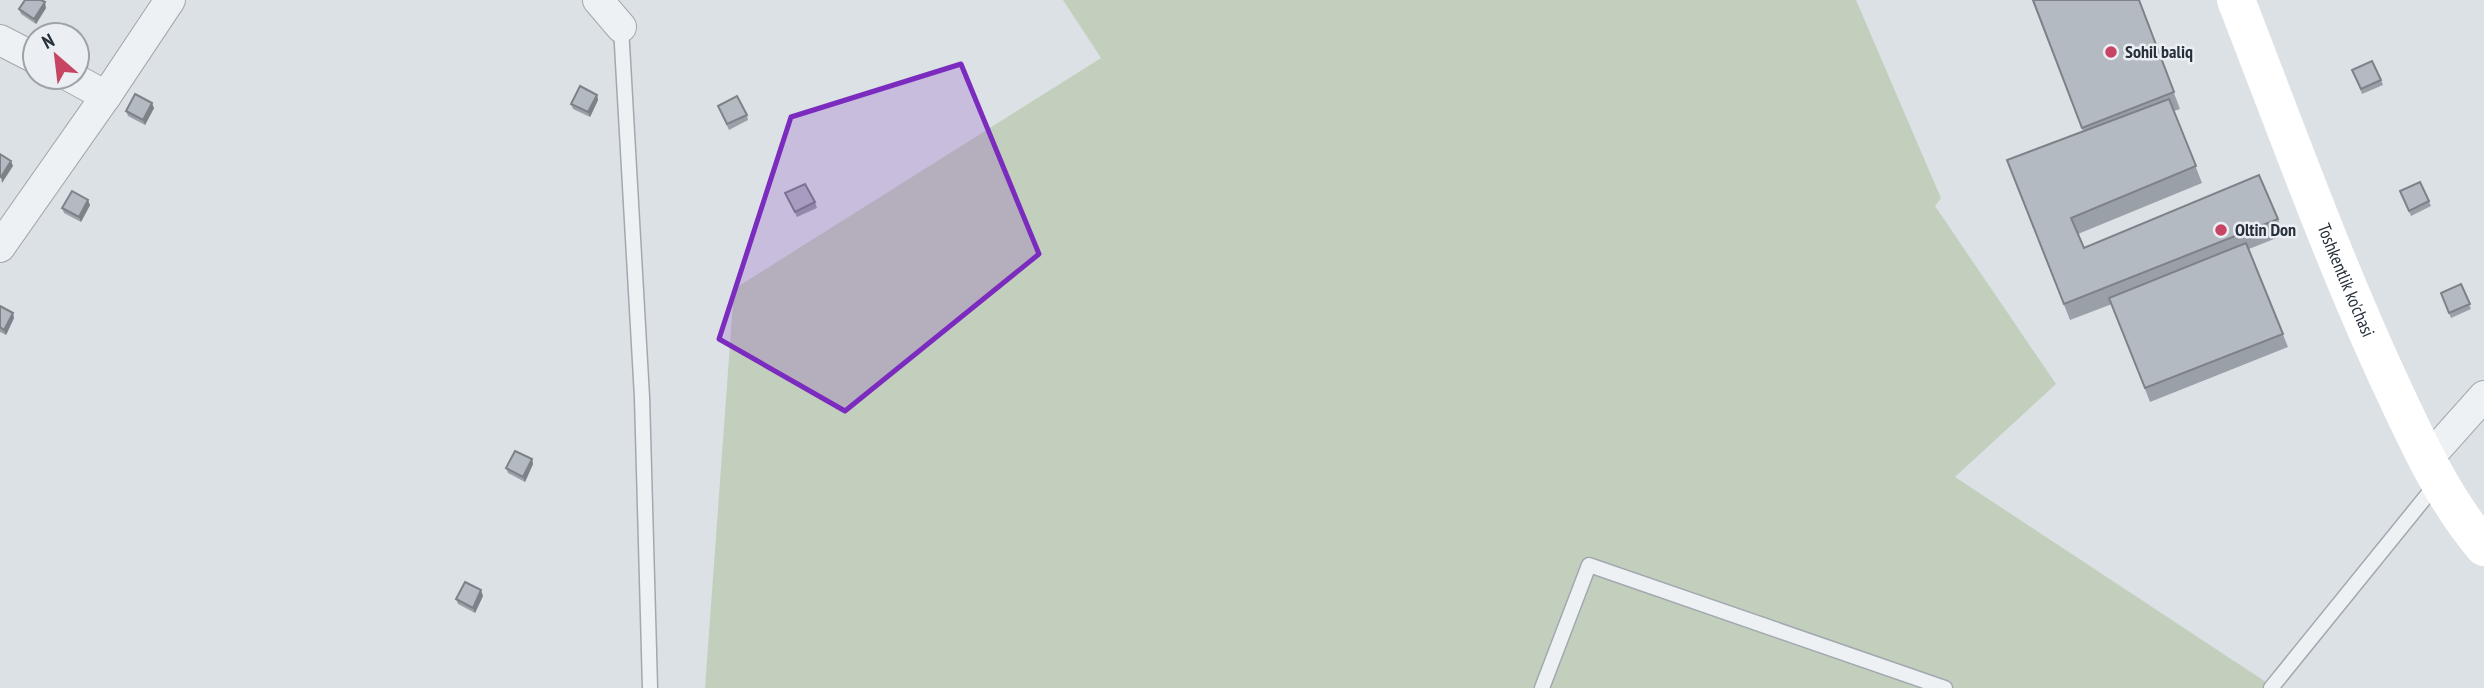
<svg xmlns="http://www.w3.org/2000/svg" width="2484" height="688" font-family="'PT Sans Narrow',sans-serif">
	<style>
		.green { fill: #c3cfbd }
		.lines { fill: none; stroke-linecap: round; stroke-linejoin: round }
		.lane-casing { stroke: #a2a8af; stroke-width: 17 }
		.street-casing { stroke: #a2a8af; stroke-width: 32 }
		.lane { stroke: #eef1f4; stroke-width: 14 }
		.street { stroke: #eef1f4; stroke-width: 30 }
		.secondary { stroke: #fff; stroke-width: 38 }
		.wall { fill: #9aa0a7 }
		.shaded-wall { fill: #7d8288 }
		.building { fill: #b3bac2; stroke: #7d8288; stroke-width: 2 }
		.marked { fill: #7b2cbf; fill-opacity: 0.2; stroke: #7b2cbf; stroke-width: 5; stroke-linejoin: round }
		.poi-dot { fill: #c84463; stroke: #ebeff3; stroke-width: 2.5 }
		.labels { text-anchor: middle; stroke-width: 5; stroke-linejoin: round; paint-order: stroke }
		.poi-label { font-size: 18px; font-weight: bold; fill: #26303b; stroke: #ebeff3; text-anchor: start }
		.street-label { font-size: 18px; fill: #26303b; stroke: #ebeff3 }
	</style>
	<rect width="100%" height="100%" fill="#dce1e6"/>
	<polygon class="green" points="1063,0 1856,0 1941,198 1935,206 2056,384 1955,477 2275,688 705,688 734,289 1101,58"/>
	<g class="lines">
		<defs>
			<g id="lane">
				<polyline points="621,27 642,397 650,688"/>
				<polyline points="1542,688 1589,565 1945,688"/>
				<polyline points="2271,688 2437,483"/>
			</g>
			<g id="street">
				<polyline points="598,0 621,27"/>
				<polyline points="0,40 35,58"/>
				<polyline points="71,77 106,96"/>
				<polyline points="0,247 106,96 170,0"/>
				<polyline points="2426,461 2484,396"/>
			</g>
		</defs>
		<use href="#lane" class="lane-casing"/>
		<use href="#street" class="street-casing"/>
		<use href="#lane" class="lane"/>
		<use href="#street" class="street"/>
		<path class="secondary" id="s1" d="M2236,0C2285,126 2331,254 2387,376C2415,436 2441,496 2484,547"/>
	</g>
	<g class="wall">
		<polygon points="2032,0 2139,0 2180,109 2174,111 2202,183 2078,234 2084,248 2278,219 2284,235 2249,249 2288,347 2150,402 2112,304 2070,320 2013,176 2083,131"/>
		<polygon points="46,8 36,24 21,14 19,9"/>
		<polygon points="2352,70 2381,80 2383,85 2362,94"/>
		<polygon points="597,95 598,100 590,117 573,109 571,104"/>
		<polygon points="718,106 747,115 748,120 729,130"/>
		<polygon points="154,108 145,125 128,116 126,111"/>
		<polygon points="2420,182 2431,206 2411,216 2402,196"/>
		<polygon points="785,193 815,202 817,208 797,217"/>
		<polygon points="90,205 81,222 64,213 62,208"/>
		<polygon points="2461,284 2471,309 2451,318 2441,293"/>
		<polygon points="0,306 14,318 6,335 0,332"/>
		<polygon points="532,459 533,464 525,482 508,473 506,468"/>
		<polygon points="483,596 475,613 458,604 456,599"/>
	</g>
	<g class="shaded-wall">
		<polygon points="45,2 46,8 36,24 34,19"/>
		<polygon points="597,95 598,100 590,117 588,112"/>
		<polygon points="152,103 154,108 145,125 143,120"/>
		<polygon points="11,161 13,166 2,183 1,177"/>
		<polygon points="88,200 90,205 81,222 79,217"/>
		<polygon points="13,313 14,318 6,335 4,330"/>
		<polygon points="532,459 533,464 525,482 523,477"/>
		<polygon points="481,590 483,596 475,613 473,608"/>
	</g>
	<g class="building">
		<polygon points="25,0 41,0 45,2 34,19 19,9"/>
		<polygon points="2033,0 2139,0 2174,92 2082,128"/>
		<polygon points="2372,61 2381,80 2361,89 2352,70"/>
		<polygon points="580,86 597,95 588,112 571,104"/>
		<polygon points="135,94 152,103 143,120 126,111"/>
		<polygon points="737,96 747,115 727,124 718,106"/>
		<polygon points="2169,99 2196,166 2071,218 2084,248 2259,175 2278,219 2064,304 2007,160"/>
		<polygon points="0,154 11,161 1,177 0,177"/>
		<polygon points="2420,182 2429,201 2409,211 2400,191"/>
		<polygon points="805,184 815,202 795,212 785,193"/>
		<polygon points="72,191 88,200 79,217 62,208"/>
		<polygon points="2246,243 2283,334 2145,388 2109,298"/>
		<polygon points="2461,284 2470,304 2449,313 2441,293"/>
		<polygon points="0,306 13,313 4,330 0,327"/>
		<polygon points="515,451 532,459 523,477 506,468"/>
		<polygon points="465,582 481,590 473,608 456,599"/>
	</g>
	<path class="marked" d="M961,64L1039,254L845,411L719,339L791,117Z"/>
	<g class="poi-dot">
		<circle cx="2111" cy="52" r="7"/>
		<circle cx="2221" cy="230" r="7"/>
	</g>
	<g class="labels">
		<g class="poi-label">
			<text x="2125" y="58">Sohil baliq</text>
			<text x="2235" y="236">Oltin Don</text>
		</g>
		<g class="street-label">
			<text dy="6" stroke="none"><textPath href="#s1" startOffset="301">Toshkentlik ko'chasi</textPath></text>
		</g>
	</g>
	<g transform="translate(56 56) rotate(332)"><circle r="33" fill="#ebeff3" stroke="#9ca3a9" stroke-width="2"/>
	<path d="M0-5L12 26L0 18L-12 26Z" fill="#c84463"/>
	<text y="-10" font-size="19" font-weight="bold" text-anchor="middle" fill="#26303b">N</text>
	</g>
</svg>
